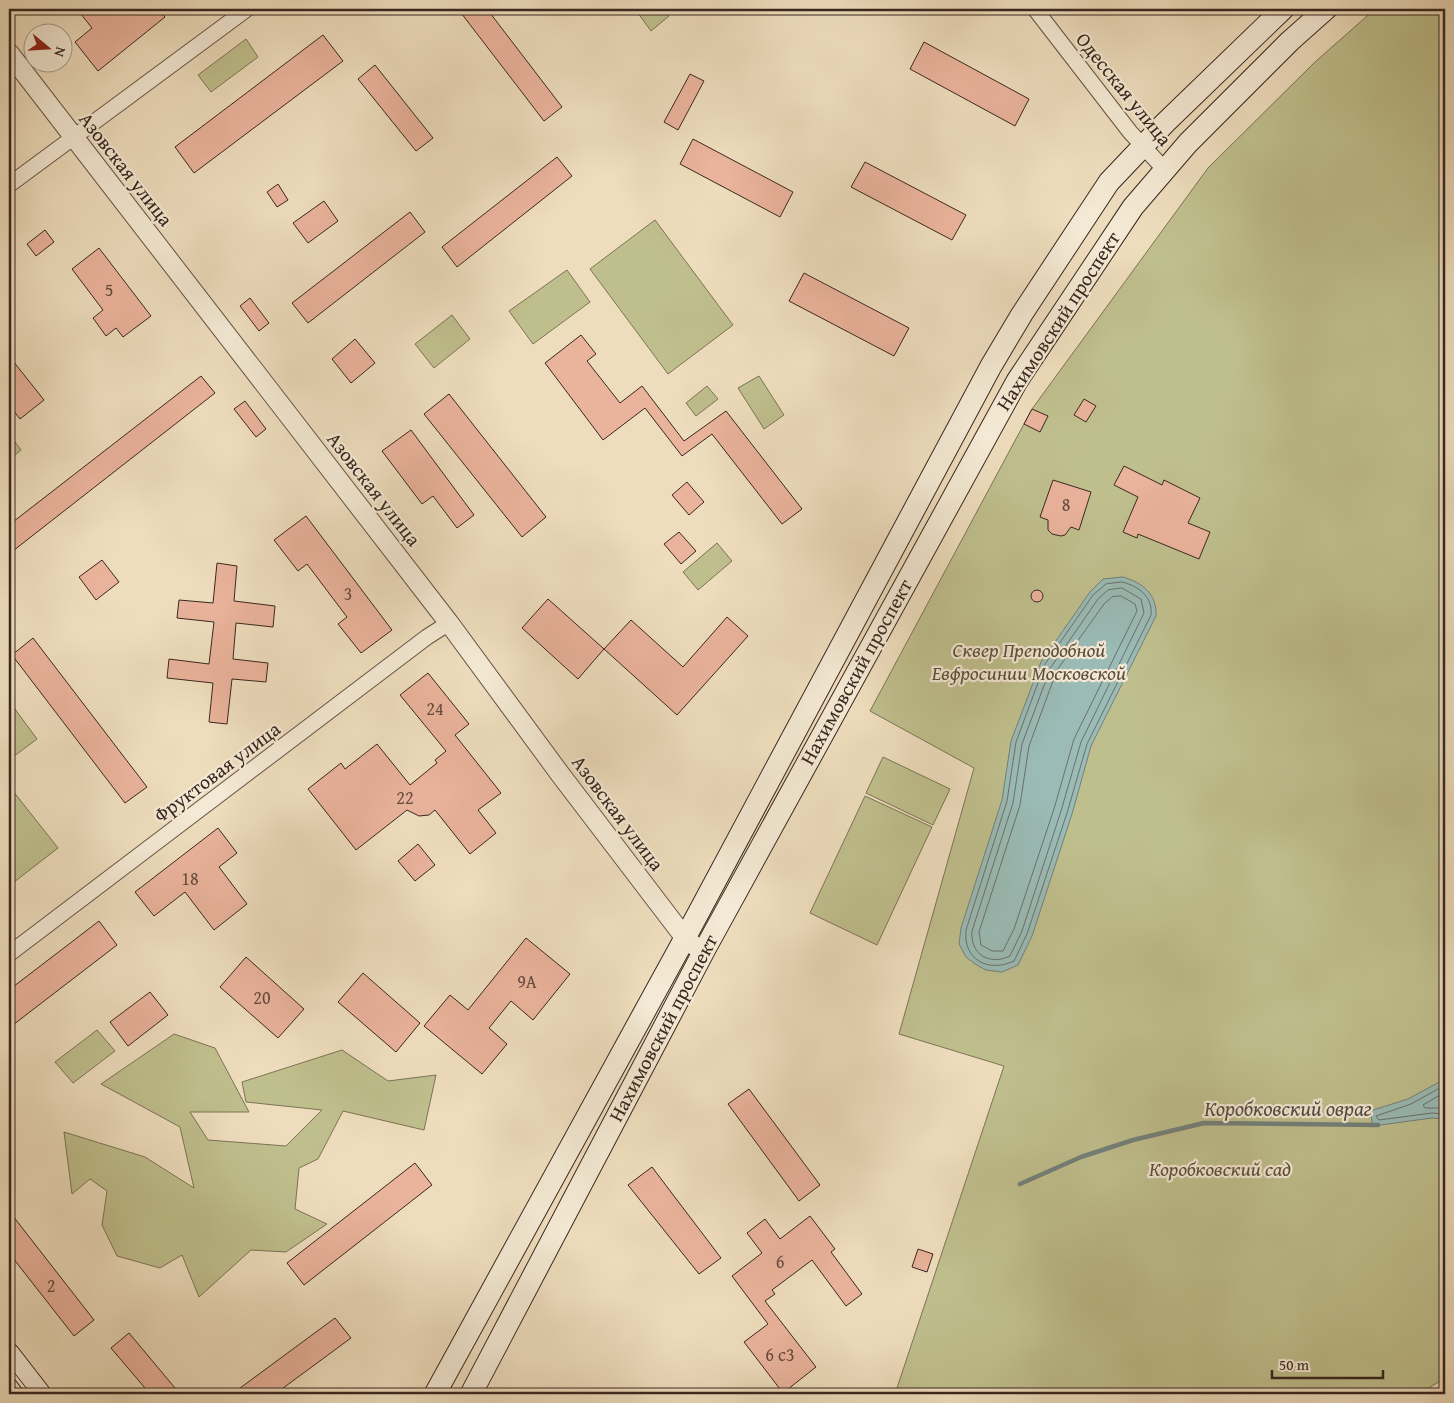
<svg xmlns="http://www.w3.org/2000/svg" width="1454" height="1403" font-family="'Gentium Book Plus',serif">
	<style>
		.green { fill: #bfbf8d; stroke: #7c7356 }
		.water { fill: #9abbb6; stroke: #73807a }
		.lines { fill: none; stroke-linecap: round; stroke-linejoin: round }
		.shore { stroke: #6a716a; stroke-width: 1 }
		.stream { stroke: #73807a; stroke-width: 4.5 }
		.building { fill: #eab39c; stroke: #39271f }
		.minor-casing { stroke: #665446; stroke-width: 17 }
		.tertiary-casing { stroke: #665446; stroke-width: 21 }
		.secondary-casing { stroke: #39271f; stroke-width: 23 }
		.minor { stroke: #f4e9d4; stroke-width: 15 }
		.tertiary { stroke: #f4e9d4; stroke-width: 19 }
		.secondary { stroke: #f4e9d4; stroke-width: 21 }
		.tram { stroke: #39271f; stroke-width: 1 }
		.labels { text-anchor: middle; stroke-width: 4.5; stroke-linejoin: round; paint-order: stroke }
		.number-label { font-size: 18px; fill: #654a3e }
		.street-label { font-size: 20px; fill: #39271f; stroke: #f4e9d4 }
		.park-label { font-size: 20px; font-style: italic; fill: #5a4d3a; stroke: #f4e9d4 }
		.water-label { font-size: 21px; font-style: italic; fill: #514c45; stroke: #f4e9d4 }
	</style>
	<rect width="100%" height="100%" fill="#eeddbd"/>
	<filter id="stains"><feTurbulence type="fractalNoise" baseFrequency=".004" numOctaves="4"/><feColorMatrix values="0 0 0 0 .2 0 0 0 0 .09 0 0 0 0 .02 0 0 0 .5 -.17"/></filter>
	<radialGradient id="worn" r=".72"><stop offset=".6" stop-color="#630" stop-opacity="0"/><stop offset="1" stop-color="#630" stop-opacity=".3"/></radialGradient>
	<g class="green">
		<polygon points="635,9 663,9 669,16 651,31"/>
		<polygon points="1375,9 1445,9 1445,1378 1419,1394 895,1394 1004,1066 899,1034 974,768 870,711 1032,409 1208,168 1315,62"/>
		<polygon points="246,39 258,57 211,92 198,75"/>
		<polygon points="655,220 733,325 668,374 590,269"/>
		<polygon points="567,270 590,302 533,344 509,311"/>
		<polygon points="452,315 470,339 434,368 415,344"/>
		<polygon points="759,376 784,415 764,429 738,388"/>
		<polygon points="707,386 718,399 696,416 686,403"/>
		<polygon points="9,434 21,450 9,460"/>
		<polygon points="717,543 732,561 698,590 683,572"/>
		<polygon points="9,701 37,739 9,760"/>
		<polygon points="883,757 950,789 933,825 866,793"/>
		<polygon points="9,786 58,848 9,886"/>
		<polygon points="865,796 932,827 877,945 810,913"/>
		<polygon points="97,1030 115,1051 73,1083 55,1062"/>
		<polygon points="174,1034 215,1048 249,1112 190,1112 208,1140 286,1146 322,1110 246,1102 242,1082 342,1050 388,1081 436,1075 424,1130 343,1111 318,1159 299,1168 295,1209 327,1224 286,1252 251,1250 199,1297 182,1255 160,1268 117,1256 102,1225 107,1191 90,1179 72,1194 64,1132 145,1157 194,1188 180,1127 101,1084"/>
	</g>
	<g class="water">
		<path d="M1123,577C1143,583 1157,594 1156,616L1091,746L1072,814L1032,936L1018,965L1002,972L986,970L975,964L966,957L959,944L961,928L1002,800L1011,741L1041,662L1090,592L1103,579Z"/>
		<polygon points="1445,1079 1445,1119 1432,1118 1373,1126 1370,1111 1408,1099"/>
	</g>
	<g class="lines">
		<g class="shore">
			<path d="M1122,582C1139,586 1153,597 1151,615L1087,744L1067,813L1027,934L1014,961C988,973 963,960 966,930L1007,801L1016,742L1045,664L1093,595L1106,584Z"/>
			<path d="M1122,588L1141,599L1144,613L1081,742L1061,811L1022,931L1010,956C989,966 970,954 972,931L1013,803L1022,744L1051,667L1098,599L1108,590Z"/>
			<polygon points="1121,596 1135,604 1137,611 1074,739 1054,809 1014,929 1003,951 992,951 981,945 979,932 1020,805 1029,746 1057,670 1104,604 1112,597"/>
			<polyline points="1445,1085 1411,1104 1376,1116 1379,1120 1432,1113 1445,1114"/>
			<polyline points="1445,1092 1423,1105 1425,1108 1445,1108"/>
		</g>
		<polyline class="stream" points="1020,1184 1081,1157 1133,1140 1204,1123 1378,1125"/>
	</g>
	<g class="building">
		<polygon points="77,9 158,9 165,17 98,71 75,42 92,28"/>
		<polygon points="458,9 487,9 562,107 544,121"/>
		<polygon points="323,35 343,61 194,173 175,147"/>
		<polygon points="924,42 1029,99 1015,126 910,69"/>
		<polygon points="375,65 433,138 416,151 358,79"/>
		<polygon points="690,74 704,81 678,130 664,122"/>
		<polygon points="693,139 793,192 780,217 680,164"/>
		<polygon points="557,157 572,176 457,267 442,247"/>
		<polygon points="865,162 966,215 952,240 851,187"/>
		<polygon points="278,184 288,200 277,207 267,192"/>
		<polygon points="324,201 338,221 308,243 293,223"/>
		<polygon points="410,212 425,232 308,323 292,303"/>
		<polygon points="45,230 54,242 36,256 27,244"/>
		<polygon points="99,248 151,316 123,337 116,328 106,336 93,318 103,310 72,269"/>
		<polygon points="804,273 909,328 894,356 789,301"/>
		<polygon points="250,298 269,323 259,331 240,306"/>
		<polygon points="581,335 596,354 587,361 620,403 642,386 684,441 726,411 802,509 782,524 712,434 682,456 645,408 603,440 545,363"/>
		<polygon points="355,339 375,363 351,383 332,359"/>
		<polygon points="9,356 44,400 20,419 9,405"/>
		<polygon points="201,376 215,393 9,554 9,525"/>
		<polygon points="449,394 546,517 522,537 424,414"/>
		<polygon points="1084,399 1096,406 1086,422 1074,415"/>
		<polygon points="245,401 266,429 256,437 234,409"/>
		<polygon points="1032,409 1048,416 1040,432 1024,424"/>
		<polygon points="411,430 474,515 457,528 433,496 422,504 382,451"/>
		<polygon points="1124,466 1162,485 1164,480 1200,498 1188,523 1210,532 1199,559 1138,534 1137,538 1123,532 1138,497 1114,485"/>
		<polygon points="1053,480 1091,492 1079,530 1071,527 1065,535 1061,536 1052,534 1048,530 1048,520 1040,517"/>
		<polygon points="687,482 704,502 689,515 672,495"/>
		<polygon points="306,516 392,630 361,653 338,624 347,617 307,564 298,571 274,540"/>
		<polygon points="679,532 696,551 681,564 664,544"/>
		<polygon points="102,560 119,582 96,600 79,577"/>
		<polygon points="217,563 237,566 234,601 275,606 273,627 236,623 233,659 268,663 266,682 232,679 227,724 209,722 213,683 167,678 169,659 209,664 214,622 177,618 179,600 213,603"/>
		<circle cx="1037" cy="596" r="6"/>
		<polygon points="548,599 604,649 578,679 522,628"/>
		<polygon points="727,617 748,636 677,715 604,649 631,620 683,667"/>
		<polygon points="33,638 147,787 125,803 12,655"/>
		<polygon points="428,673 469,724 455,735 501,793 478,810 496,833 470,854 435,810 429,815 419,816 407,810 356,850 308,789 341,763 345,769 377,744 410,785 437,763 435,760 446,751 400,695"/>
		<polygon points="218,828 237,853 219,867 247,904 214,930 185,892 154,916 135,892"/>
		<polygon points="418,844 435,865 415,881 398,861"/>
		<polygon points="99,921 117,945 9,1028 9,990"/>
		<polygon points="526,938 570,974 533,1020 511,1001 489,1028 507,1044 482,1074 424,1026 450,995 468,1010"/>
		<polygon points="246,957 304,1009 278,1038 220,987"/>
		<polygon points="363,973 420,1023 396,1052 338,1002"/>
		<polygon points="150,992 168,1015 128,1046 110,1022"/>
		<polygon points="749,1089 820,1185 799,1201 728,1104"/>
		<polygon points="415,1163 432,1185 304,1285 287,1263"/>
		<polygon points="652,1167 721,1258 699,1274 628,1185"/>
		<polygon points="9,1211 94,1320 74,1336 9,1253"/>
		<polygon points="810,1216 835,1249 831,1252 862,1294 846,1306 812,1260 772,1290 775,1294 765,1301 816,1367 783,1393 744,1342 768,1324 732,1276 762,1253 747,1233 765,1219 780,1239"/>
		<polygon points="918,1249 933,1254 927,1272 912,1267"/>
		<polygon points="335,1318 351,1338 275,1394 232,1394"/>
		<polygon points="129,1333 180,1394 150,1394 111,1348"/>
	</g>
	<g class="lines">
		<defs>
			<g id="minor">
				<polyline points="1035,9 1130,132 1165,170"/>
				<polyline points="9,185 247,9"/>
				<polyline points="9,954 427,637 449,623"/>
			</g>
			<polyline id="tertiary" points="9,53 449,623 560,774 685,938 696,947"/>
			<g id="secondary">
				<polyline points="9,1354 40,1394"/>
				<polyline points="435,1394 685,938 991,366 1022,314 1109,182 1165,123 1283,9"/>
				<polyline points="471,1394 705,949 1017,381 1133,207 1188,143 1290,41 1326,9"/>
			</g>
		</defs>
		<use href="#minor" class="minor-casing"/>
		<use href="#tertiary" class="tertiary-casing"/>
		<use href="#secondary" class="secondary-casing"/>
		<use href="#minor" class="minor"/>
		<use href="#tertiary" class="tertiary"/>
		<use href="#secondary" class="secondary"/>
		<g class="tram">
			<polyline points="9,1366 31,1394"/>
			<polyline points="9,1379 20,1394"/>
		</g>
	</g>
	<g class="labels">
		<g class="number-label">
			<text x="109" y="296">5</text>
			<text x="1066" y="511">8</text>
			<text x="348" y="600">3</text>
			<text x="435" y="715">24</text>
			<text x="405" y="804">22</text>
			<text x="190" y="885">18</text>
			<text x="527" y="988">9А</text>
			<text x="262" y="1004">20</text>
			<text x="780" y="1268">6</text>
			<text x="51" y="1292">2</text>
			<text x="780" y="1361">6 с3</text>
		</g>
		<g class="street-label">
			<text transform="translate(1124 89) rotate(51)" y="7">Одесская улица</text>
			<text transform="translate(126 169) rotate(52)" y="7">Азовская улица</text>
			<text transform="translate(1058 321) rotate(-57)" y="7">Нахимовский проспект</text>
			<text transform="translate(374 489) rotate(52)" y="7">Азовская улица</text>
			<text transform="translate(856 672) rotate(-61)" y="7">Нахимовский проспект</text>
			<text transform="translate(217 772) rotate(-37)" y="7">Фруктовая улица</text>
			<text transform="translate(618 813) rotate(53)" y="7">Азовская улица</text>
			<text transform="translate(663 1028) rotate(-62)" y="7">Нахимовский проспект</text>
		</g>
		<g class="park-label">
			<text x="1029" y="657">Сквер Преподобной<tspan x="1029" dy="23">Евфросинии Московской</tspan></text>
			<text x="1220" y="1176">Коробковский сад</text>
		</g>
		<g class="water-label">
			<text x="1288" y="1116">Коробковский овраг</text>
		</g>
	</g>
	<rect width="1454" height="1403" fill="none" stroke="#eeddbd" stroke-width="30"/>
	<rect x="10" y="10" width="1434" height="1383" fill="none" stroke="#39271f" stroke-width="2.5"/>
	<rect x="15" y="15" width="1424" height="1373" fill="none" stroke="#39271f"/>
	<g transform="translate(48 48) rotate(108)"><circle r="24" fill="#f4e9d4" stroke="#a99b8c"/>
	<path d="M0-4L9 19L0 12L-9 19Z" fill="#8f2418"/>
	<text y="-8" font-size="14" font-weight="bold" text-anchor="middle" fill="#39271f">N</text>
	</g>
	<path d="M1272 1370v8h111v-8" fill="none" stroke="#39271f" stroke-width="2.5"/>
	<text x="1279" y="1370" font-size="15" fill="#39271f" stroke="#f4e9d4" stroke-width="4" paint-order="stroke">50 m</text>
	<rect width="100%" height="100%" filter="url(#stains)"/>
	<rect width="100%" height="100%" fill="url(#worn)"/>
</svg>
